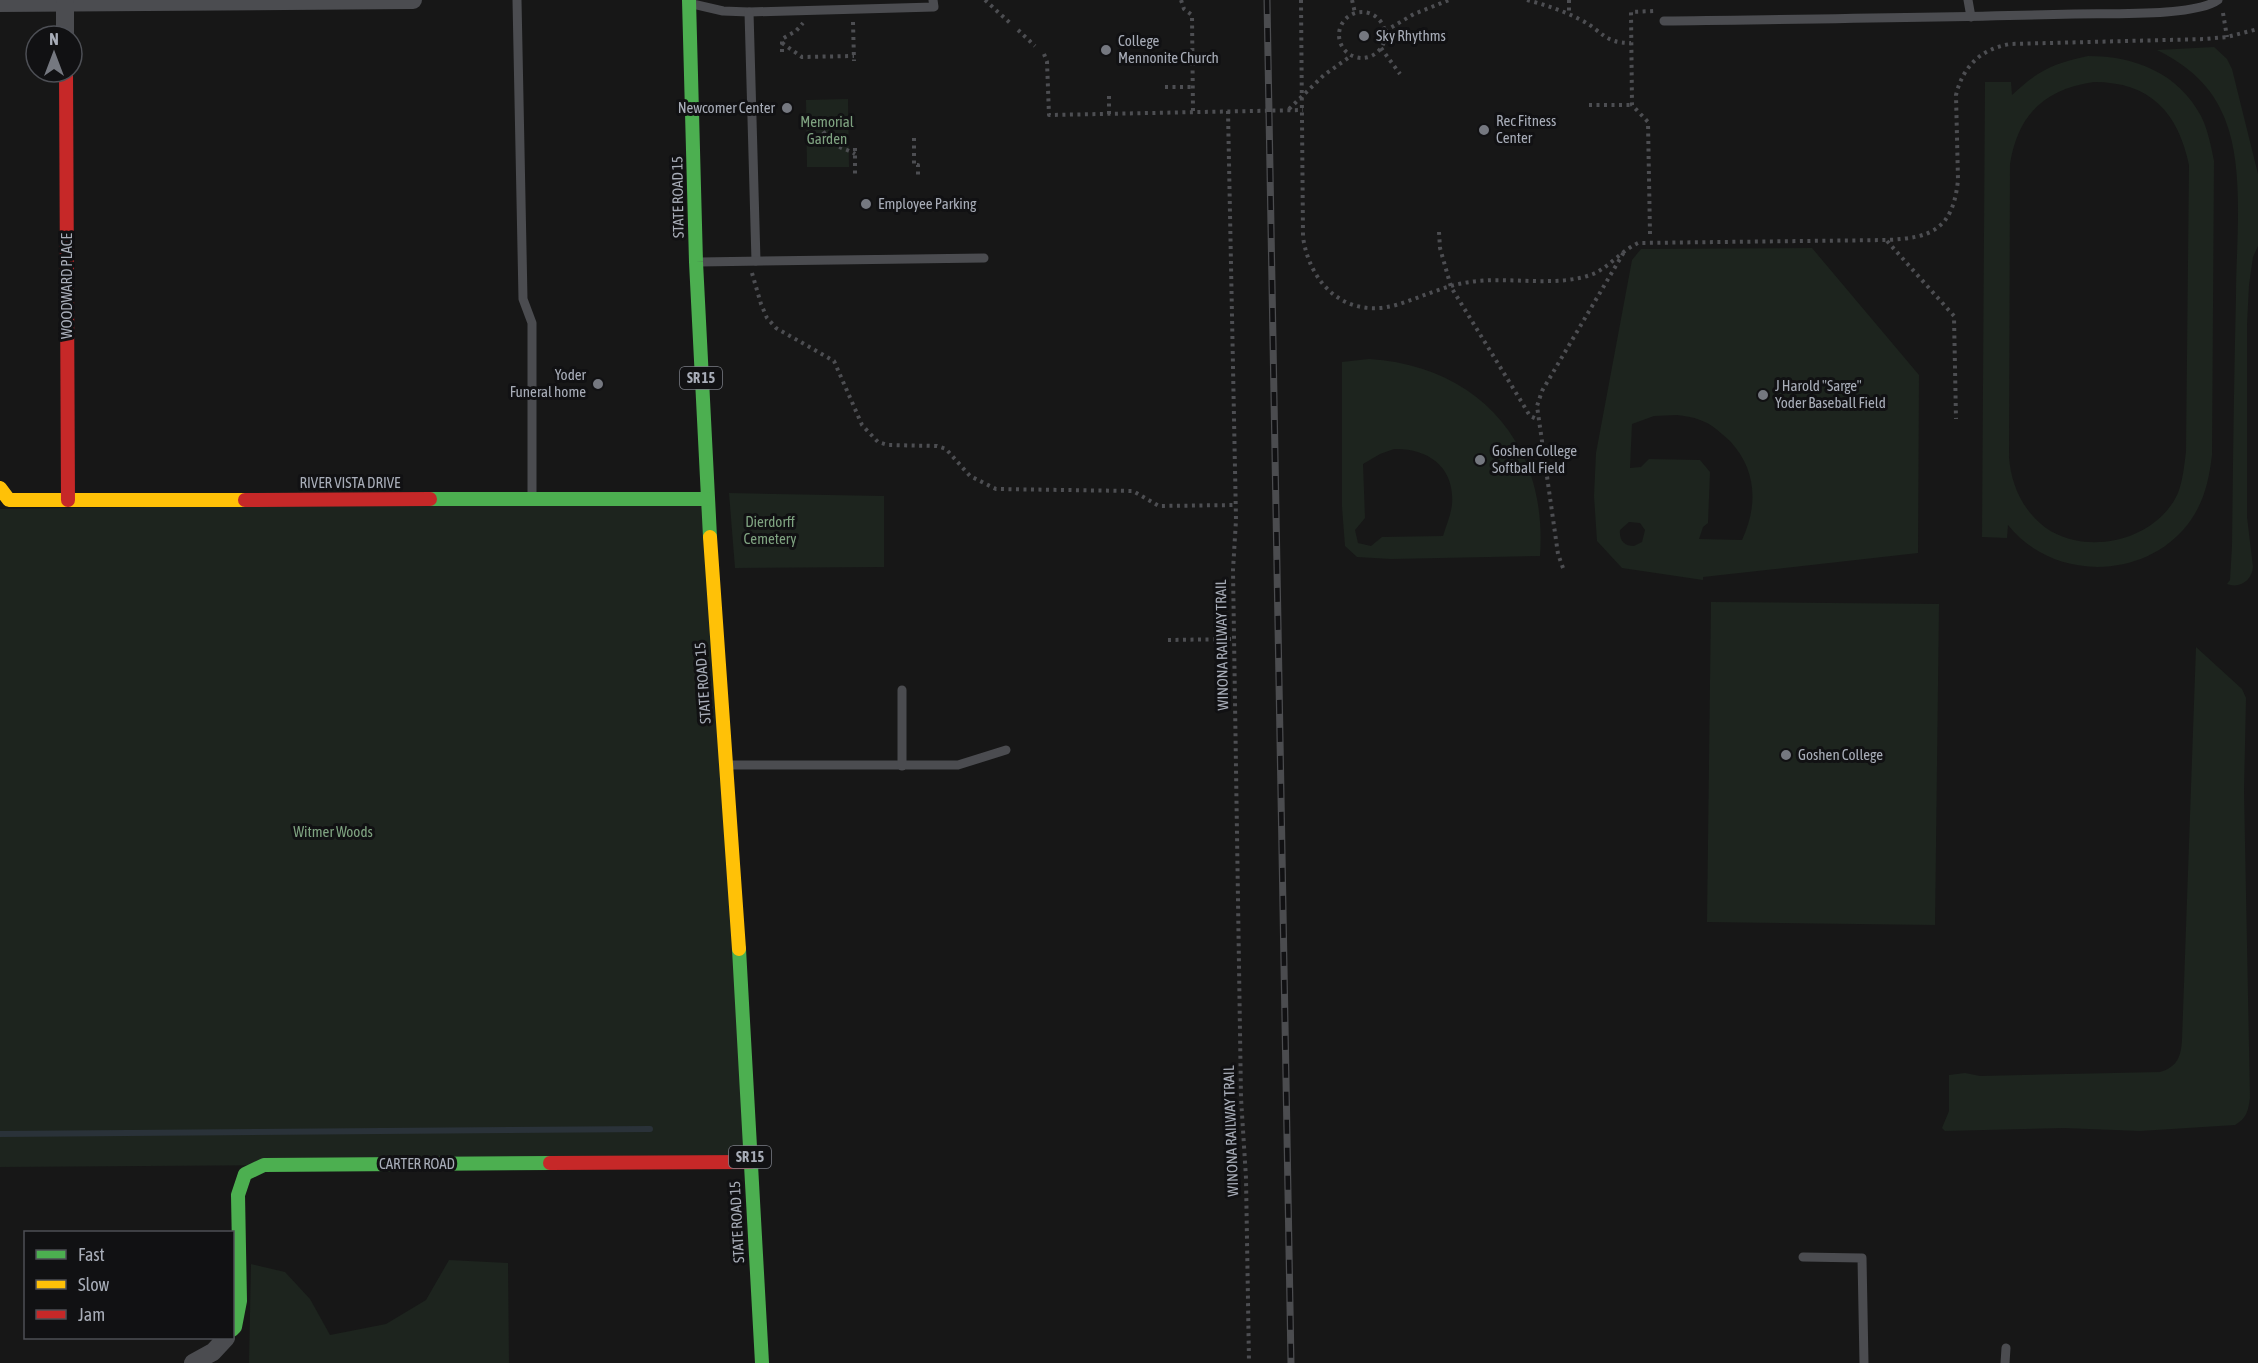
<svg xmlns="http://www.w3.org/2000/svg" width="2258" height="1363" font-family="'Asap Condensed',sans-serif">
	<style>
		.green { fill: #1d241e; fill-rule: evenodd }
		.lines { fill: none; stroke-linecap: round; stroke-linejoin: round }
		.stream { stroke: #2a3239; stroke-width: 6 }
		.path { stroke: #4d4e52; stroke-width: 4; stroke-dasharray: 3 4.5; stroke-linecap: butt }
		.lane { stroke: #4b4c50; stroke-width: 9 }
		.street { stroke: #4b4c50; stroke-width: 18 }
		.fast { stroke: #4caf50; stroke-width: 14 }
		.slow { stroke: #ffc107; stroke-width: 14 }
		.jam { stroke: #c62828; stroke-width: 14 }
		.rail-casing { stroke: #4b4c4f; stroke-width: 7 }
		.rail { stroke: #111113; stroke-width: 4.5; stroke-dasharray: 14; stroke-linecap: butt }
		.poi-dot { fill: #757880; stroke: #111113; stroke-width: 2 }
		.labels { text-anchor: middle; stroke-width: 6; stroke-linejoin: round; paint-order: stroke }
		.shield { fill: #111113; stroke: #7b7e86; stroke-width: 1.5 }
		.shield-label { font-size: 14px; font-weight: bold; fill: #a8adb8 }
		.poi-label { font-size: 15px; fill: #a8adb8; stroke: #111113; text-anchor: start }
		.park-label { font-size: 15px; fill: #7fa381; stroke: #111113 }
		.street-label { font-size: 15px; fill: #a8adb8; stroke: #111113 }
	</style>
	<rect width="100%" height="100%" fill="#171717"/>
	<g class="green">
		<path d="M2214,47L2227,59L2232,69L2258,174V246L2253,257L2249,285L2247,325V517L2253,567C2252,580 2240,589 2227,584L2230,580L2232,546C2233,462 2234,379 2236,295C2236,242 2245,169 2225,119C2212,86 2189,66 2157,50Z"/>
		<path d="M2088,56C2135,56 2178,73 2201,116C2208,130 2211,146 2214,161L2212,455C2209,480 2204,503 2188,524C2144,581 2052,581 2008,525L2007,538L1982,537L1985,82H2011L2012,95C2037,71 2054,63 2088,56ZM2094,82C2150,82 2178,112 2189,165L2186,452C2184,466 2183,480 2178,493C2157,540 2088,557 2046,528C2023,511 2011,485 2009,457L2010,164C2018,114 2045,89 2094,82Z"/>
		<polygon points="848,99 849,167 807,167 806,100"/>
		<path d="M1812,248L1919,375L1918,553L1703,577V580L1622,568L1597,541L1594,496L1596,453L1632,260L1641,249ZM1677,415C1684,416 1693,417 1700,420C1712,424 1721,433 1730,441C1757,470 1758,506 1742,540L1699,539L1703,527L1708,523L1710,472L1700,460L1649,459L1641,467L1630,468L1632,424L1654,416ZM1629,522L1640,523L1645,530L1642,542L1634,546C1624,546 1619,540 1620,530Z"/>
		<path d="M1369,359C1480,366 1548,445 1540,556L1391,559L1357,557L1345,546L1342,507V362ZM1394,449C1428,448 1455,467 1452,504C1451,515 1446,526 1443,536L1382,537L1371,546L1358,543L1355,530L1365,518L1363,464L1380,454Z"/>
		<polygon points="729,493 884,496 884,567 735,568"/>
		<polygon points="707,499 750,1162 0,1167 0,509"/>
		<polygon points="1711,602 1939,604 1935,925 1707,922"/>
		<path d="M2196,647L2242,689L2246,698L2244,791L2250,1098C2248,1111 2247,1118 2235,1125L2140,1131L2064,1128L1945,1131L1942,1128L1949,1111V1075L1965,1073L1980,1076L2160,1072C2177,1067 2181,1057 2182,1040Z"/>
		<polygon points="449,1260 508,1263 509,1363 249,1363 251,1264 285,1272 310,1299 330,1335 386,1324 426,1300"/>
	</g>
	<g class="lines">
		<polyline class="stream" points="0,1134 650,1129"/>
		<g class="path">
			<polyline points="985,0 1010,23"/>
			<polyline points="1181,0 1184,9 1192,15 1193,112"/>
			<path d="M1301,0L1303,237C1310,285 1346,319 1396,305C1420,298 1445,285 1470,282C1509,276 1557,288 1593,274C1608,268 1621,251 1638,243L1887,240C1932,238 1953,229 1958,180L1956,95C1963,66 1981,49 2010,44L2205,39L2227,37L2258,29"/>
			<polyline points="1352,0 1355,13"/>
			<path d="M1527,0C1546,5 1564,11 1581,20C1603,31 1603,43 1631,43"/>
			<polyline points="1569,0 1569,14"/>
			<circle cx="1362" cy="35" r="23"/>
			<polyline points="2223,13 2227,37"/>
			<polyline points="853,22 854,61"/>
			<polyline points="1018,30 1035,46"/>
			<polyline points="1385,31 1414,14 1449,0"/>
			<polyline points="782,43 802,57 854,56"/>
			<polyline points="1381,48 1400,74"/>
			<polyline points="782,52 782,39 796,31 803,23"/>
			<polyline points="1044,54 1047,62 1049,115 1303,110"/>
			<polyline points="1165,87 1193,87"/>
			<polyline points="1589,105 1632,105"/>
			<polyline points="1289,109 1324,75 1351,56"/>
			<polyline points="1228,111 1236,520 1233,570 1241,1098 1246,1178 1249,1363"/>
			<polyline points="1109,114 1109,96"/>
			<path d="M806,118C821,121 822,134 832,142C838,148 847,149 855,154"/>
			<polyline points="914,138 914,165 918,165 918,177"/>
			<polyline points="855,148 855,178"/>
			<polyline points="1439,232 1440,248 1451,287 1521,401 1530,416 1537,419"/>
			<polyline points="1650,234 1648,122 1632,105 1631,12 1654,11"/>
			<polyline points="1887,241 1954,316 1956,419"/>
			<polyline points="752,273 761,304 767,318 776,328 834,361 862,425 878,442 888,445 937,446 946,449 970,476 996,489 1133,491 1159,506 1235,505"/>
			<polyline points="1563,568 1558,554 1537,406 1542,391 1624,252"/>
			<polyline points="1168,640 1234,639"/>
		</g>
		<g class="lane">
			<polyline points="517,0 523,299 532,323 532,497"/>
			<polyline points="1968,0 1971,17"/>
			<polyline points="693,4 723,11 749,12 934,7 933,0"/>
			<polyline points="749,12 756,261"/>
			<path d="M1664,21C1801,19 1937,18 2074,14C2106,13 2195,17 2218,0"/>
			<polyline points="699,262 984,258"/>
			<polyline points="731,765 958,765 1006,750"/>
			<polyline points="902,766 902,690"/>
			<polyline points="1803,1257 1862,1258 1864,1363"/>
			<polyline points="2005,1363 2006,1348"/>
		</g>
		<g class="street">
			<polyline points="0,3 413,0"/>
			<polyline points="65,3 65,36"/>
			<polyline points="193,1363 213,1352 226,1338"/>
		</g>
		<g class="fast">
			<polyline points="689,0 696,262 710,537"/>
			<polyline points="430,499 707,499"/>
			<polyline points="739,949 762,1363"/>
			<polyline points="232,1330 235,1327 240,1301 238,1195 245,1174 264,1165 550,1163"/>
		</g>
		<g class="slow">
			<polyline points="0,488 9,500 245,500"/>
			<polyline points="710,537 739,949"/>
		</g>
		<g class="jam">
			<polyline points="66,72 68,500"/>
			<polyline points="245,500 430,499"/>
			<polyline points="550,1163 750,1162"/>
		</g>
		<defs>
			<polyline id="rail" points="1267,0 1291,1363"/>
		</defs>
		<use href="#rail" class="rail-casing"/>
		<use href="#rail" class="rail"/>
	</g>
	<g class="poi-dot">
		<circle cx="1364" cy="36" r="6"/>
		<circle cx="1106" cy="50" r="6"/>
		<circle cx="787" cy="108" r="6"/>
		<circle cx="1484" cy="130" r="6"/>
		<circle cx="866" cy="204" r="6"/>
		<circle cx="598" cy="384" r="6"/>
		<circle cx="1763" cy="395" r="6"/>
		<circle cx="1480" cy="460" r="6"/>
		<circle cx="1786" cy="755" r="6"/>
	</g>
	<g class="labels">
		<g class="shield">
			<rect x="680" y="367" width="42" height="22" rx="4.5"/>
			<rect x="729" y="1146" width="42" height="22" rx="4.5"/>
		</g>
		<g class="shield-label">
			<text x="701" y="383">SR 15</text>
			<text x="750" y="1162">SR 15</text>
		</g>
		<g class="poi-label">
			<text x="1376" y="41">Sky Rhythms</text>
			<text x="1118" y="46">College<tspan x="1118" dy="17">Mennonite Church</tspan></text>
			<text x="775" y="113" text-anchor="end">Newcomer Center</text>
			<text x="1496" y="126">Rec Fitness<tspan x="1496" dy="17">Center</tspan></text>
			<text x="878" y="209">Employee Parking</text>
			<text x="586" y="380" text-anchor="end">Yoder<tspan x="586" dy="17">Funeral home</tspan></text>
			<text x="1775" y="391">J Harold "Sarge"<tspan x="1775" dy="17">Yoder Baseball Field</tspan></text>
			<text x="1492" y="456">Goshen College<tspan x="1492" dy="17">Softball Field</tspan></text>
			<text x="1798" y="760">Goshen College</text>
		</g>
		<g class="park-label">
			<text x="827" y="127">Memorial<tspan x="827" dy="17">Garden</tspan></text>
			<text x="770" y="527">Dierdorff<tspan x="770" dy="17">Cemetery</tspan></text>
			<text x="333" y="837">Witmer Woods</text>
		</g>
		<g class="street-label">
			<text transform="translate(678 197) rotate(-91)" y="5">STATE ROAD 15</text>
			<text transform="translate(67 286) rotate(-90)" y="5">WOODWARD PLACE</text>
			<text x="350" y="488">RIVER VISTA DRIVE</text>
			<text transform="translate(1222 645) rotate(-91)" y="5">WINONA RAILWAY TRAIL</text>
			<text transform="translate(703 683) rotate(-94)" y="5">STATE ROAD 15</text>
			<text transform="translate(1231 1131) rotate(-92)" y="5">WINONA RAILWAY TRAIL</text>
			<text x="417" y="1169">CARTER ROAD</text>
			<text transform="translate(737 1222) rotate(-93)" y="5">STATE ROAD 15</text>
		</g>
	</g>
	<rect x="24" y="1231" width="210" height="108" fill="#111113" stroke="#4d4f55" stroke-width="1.5"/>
	<rect x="36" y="1250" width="30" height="9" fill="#4caf50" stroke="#4d4f55" stroke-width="1.5"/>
	<text x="78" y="1261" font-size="18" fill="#a8adb8">Fast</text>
	<rect x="36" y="1280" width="30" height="9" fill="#ffc107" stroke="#4d4f55" stroke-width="1.5"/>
	<text x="78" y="1291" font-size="18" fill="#a8adb8">Slow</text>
	<rect x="36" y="1310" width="30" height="9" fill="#c62828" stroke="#4d4f55" stroke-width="1.5"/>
	<text x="78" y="1321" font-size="18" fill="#a8adb8">Jam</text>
	<g transform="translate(54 54)"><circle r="28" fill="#111113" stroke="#4d4f55" stroke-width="1.5"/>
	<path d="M0-4.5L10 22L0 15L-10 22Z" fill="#757880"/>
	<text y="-9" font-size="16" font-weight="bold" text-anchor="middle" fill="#a8adb8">N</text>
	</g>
</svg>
